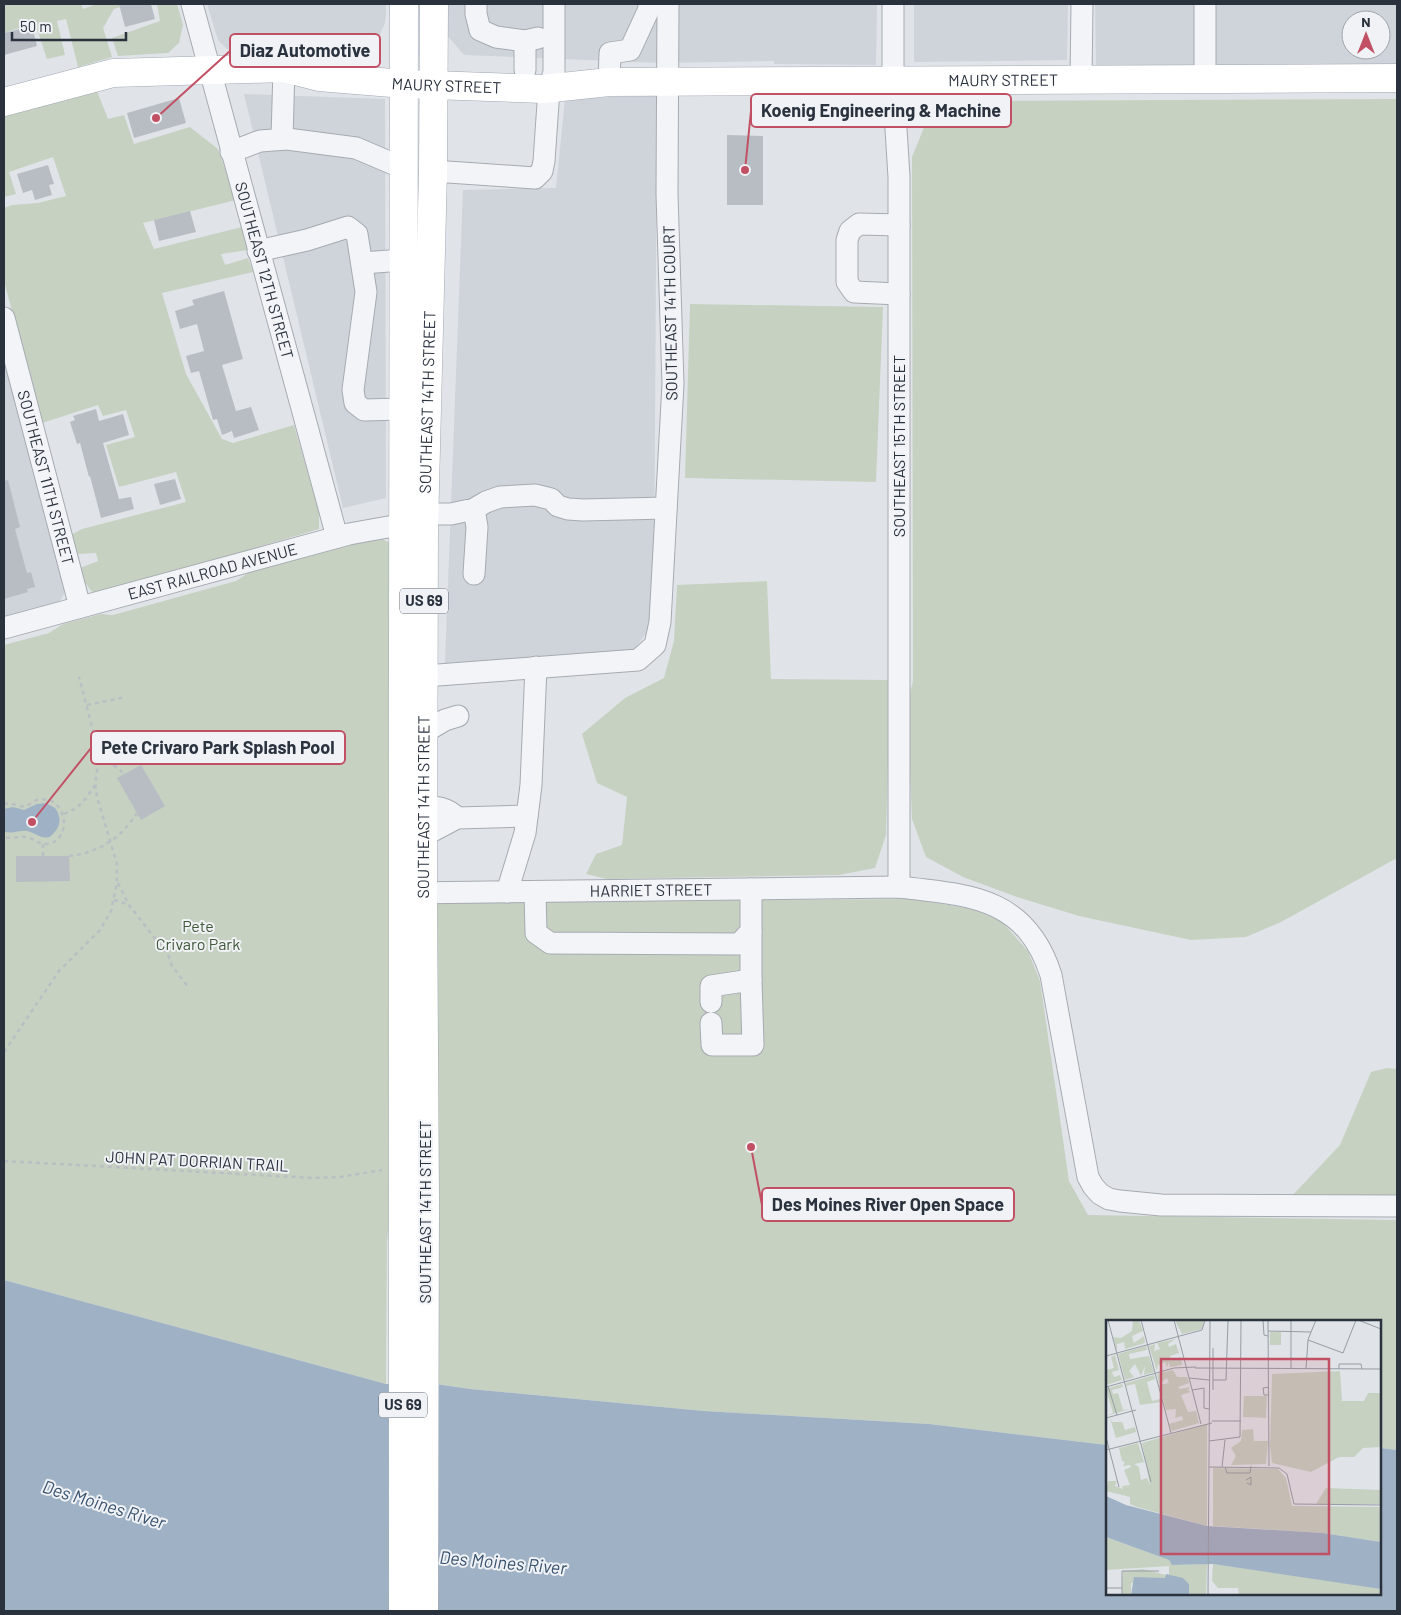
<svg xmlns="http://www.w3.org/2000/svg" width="1401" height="1615" font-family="Barlow,sans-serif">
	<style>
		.built { fill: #cfd3da; fill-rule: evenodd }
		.green { fill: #c6d1c2 }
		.water { fill: #9fb2c5 }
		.building { fill: #b8bdc4 }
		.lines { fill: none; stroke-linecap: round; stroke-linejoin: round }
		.minor-casing { stroke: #a6abb2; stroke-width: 23 }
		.major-casing { stroke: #a1a8b3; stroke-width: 29 }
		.path { stroke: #bbbec3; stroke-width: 2.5; stroke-dasharray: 4 4; stroke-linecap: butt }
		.minor { stroke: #f3f4f7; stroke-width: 21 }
		.major { stroke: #fff; stroke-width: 28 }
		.labels { text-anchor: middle; stroke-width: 4; stroke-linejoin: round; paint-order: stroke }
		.shield { fill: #f0f2f6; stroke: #656c75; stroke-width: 1 }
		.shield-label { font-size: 15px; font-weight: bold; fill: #2a323e }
		.street-label { font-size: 16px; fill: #2a323e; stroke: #f0f2f6 }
		.park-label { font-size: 16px; fill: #405939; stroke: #f0f2f6 }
		.water-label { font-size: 18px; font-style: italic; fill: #38526f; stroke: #f0f2f6 }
		.inset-road { fill: none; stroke: #979da4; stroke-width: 1 }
		.view { fill: #c25064; fill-opacity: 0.15; stroke: #c25064; stroke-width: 2.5 }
		.inset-edge { fill: none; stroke: #2a323e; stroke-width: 2.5 }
		.leader { fill: none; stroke: #c25064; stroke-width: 2 }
		.callout-dot { fill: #c25064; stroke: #f0f2f6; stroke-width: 2 }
		.callout { fill: #f0f2f6; stroke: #c25064; stroke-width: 2 }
		.callout-label { font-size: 18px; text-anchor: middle; font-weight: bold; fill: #2a323e }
	</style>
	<rect width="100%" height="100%" fill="#e0e4e8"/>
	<g class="built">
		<polygon points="207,4 386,4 386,14 385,23 379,37 374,44 356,53 331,55 242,53 227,49 218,40"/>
		<polygon points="446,4 877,4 876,65 774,64 774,61 662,63 464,55 446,34"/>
		<polygon points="914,4 1068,4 1067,60 914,62"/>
		<path d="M1095,4H1397V68L1096,65ZM1351,20H1381V50H1351Z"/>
		<polygon points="244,94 385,99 386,498 343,508"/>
		<polygon points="657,95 654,600 648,630 632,653 445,663 463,190 556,188 565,99"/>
		<polygon points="4,358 64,586 64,594 58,604 4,620"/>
	</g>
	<g class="green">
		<polygon points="4,4 81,4 83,9 97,4 130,4 114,9 103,28 112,57 78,67 66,19 57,21 65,55 47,59 35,23 4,33"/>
		<polygon points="157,4 177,4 183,25 179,43 168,53 118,56 112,38 160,21"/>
		<polygon points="97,91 108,119 124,115 134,144 190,127 218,149 236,200 143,223 154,249 242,227 248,250 221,254 225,265 248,258 253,272 162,293 186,374 222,439 233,443 294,425 319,512 319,529 106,592 93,593 83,580 80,568 98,561 96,553 76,554 71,535 82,529 186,502 176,472 119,487 106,445 135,437 126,410 103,416 98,405 42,423 4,281 4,208 12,205 38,203 66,196 53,157 9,172 16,194 4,197 4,115"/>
		<polygon points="1397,99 1397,858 1281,922 1246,937 1191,940 1079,916 1017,897 963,877 926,857 912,819 910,771 904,718 913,681 912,157 927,120 956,101"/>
		<polygon points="690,304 883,307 876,482 685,478"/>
		<polygon points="382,539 390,543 391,1199 387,1242 386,1384 4,1280 4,645 49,633 63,624 101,614 113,615 236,581 248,573 368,540"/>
		<polygon points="767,581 771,679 890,680 886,835 875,868 839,875 607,879 586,874 596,854 622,845 627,797 597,783 582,734 625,698 664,678 674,641 677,585"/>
		<polygon points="912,899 973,909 1002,922 1028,951 1040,981 1069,1181 1088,1215 1397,1220 1397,1450 1380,1448 1380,1321 1107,1321 1107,1445 929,1424 704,1411 470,1389 436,1384 438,1199 437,902"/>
		<polygon points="1387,1068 1397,1069 1397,1200 1290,1198 1340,1145 1371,1072"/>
	</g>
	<g class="water">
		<path d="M46,803L55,808C63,819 60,828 50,837C40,839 36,833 27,831C19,830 12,835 4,831V809L13,807L24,810L37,804Z"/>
		<polygon points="4,1280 386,1384 436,1384 470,1389 704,1411 929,1424 1107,1445 1107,1594 1380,1594 1380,1448 1397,1450 1397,1611 4,1611"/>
	</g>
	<g class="building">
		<polygon points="119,4 151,4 155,19 125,27"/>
		<polygon points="32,26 37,46 4,55 4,33"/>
		<polygon points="179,98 186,123 134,138 127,113"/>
		<polygon points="727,135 763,136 763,205 727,205"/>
		<polygon points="48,165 54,184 49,185 52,195 35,200 32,190 23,193 17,174"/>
		<polygon points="190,211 196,232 159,241 154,220"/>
		<polygon points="224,291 243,359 222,365 236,411 251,407 259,430 234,438 232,431 222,435 217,419 213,420 199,371 191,373 186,356 204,351 197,324 180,329 175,311 194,305 192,300"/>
		<polygon points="96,409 99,421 123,414 129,435 103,443 119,499 131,497 134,509 101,518 90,476 89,477 80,443 77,444 70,422 75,420 73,416"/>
		<polygon points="175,479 181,499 160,505 154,484"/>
		<polygon points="8,480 20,527 15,529 27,573 31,572 35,587 27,589 28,592 4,599 4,481"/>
		<polygon points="141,765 165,806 141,820 117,778"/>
		<polygon points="16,856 69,856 70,881 16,882"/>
	</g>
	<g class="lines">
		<defs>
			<g id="minor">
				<path id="s1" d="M192,4L337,537"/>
				<polyline points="476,4 476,14 480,30 496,37 525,41"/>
				<polyline points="893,4 893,81 899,177 899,887"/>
				<polyline points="1205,4 1205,79"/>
				<polyline points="525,70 525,41 538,38"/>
				<polyline points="1081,80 1082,4"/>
				<polyline points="609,82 610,53 630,50 649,9 649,4"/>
				<polyline points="282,139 284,68"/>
				<polyline points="231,152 260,141 287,139 356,148 403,168"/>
				<polyline points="433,171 535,178 542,171 544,161 549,89 554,72 554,4"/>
				<polyline points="899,225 859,224 850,231 847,240 847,282 854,292 899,294"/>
				<polyline points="258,251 307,240 348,227 357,234 366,292 353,390 355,403 364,410 403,409"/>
				<polyline points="362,263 403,260"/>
				<path id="s2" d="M4,318L80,607"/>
				<polyline points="474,509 477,527 474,574"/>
				<polyline points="425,514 451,514 474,509 486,502 500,497 535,495 551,499 558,506 568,509 583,510 666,508"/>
				<path id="s3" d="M4,628L349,534L388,527L418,526"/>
				<polyline points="409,675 438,675 638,660 655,645 660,622 673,384 667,194 668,4"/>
				<polyline points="423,733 445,720 458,716"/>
				<path d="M423,807C437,807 447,807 457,818"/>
				<polyline points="423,836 457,818 527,816"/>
				<polyline points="507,892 525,833 531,785 536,667"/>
				<polyline points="535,892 536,933 550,943 739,944 751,931 751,889"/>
				<path id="s4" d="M407,893L899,887C970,895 1026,897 1051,975L1088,1177L1093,1186L1100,1194L1109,1199L1120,1201L1161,1205L1397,1206"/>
				<polyline points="751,931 751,980"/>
				<polyline points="711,1002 711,986 751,980 753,1045 712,1045 711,1023"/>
			</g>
			<g id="major">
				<path id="s5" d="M284,68L319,77L404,84L543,89L609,82L1397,78"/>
				<polyline points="4,102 113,73 284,68 302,63"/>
				<path d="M403,1611C405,1075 400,540 404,4"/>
				<path id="s6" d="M424,1611L425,1199L423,893L424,527L433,171L434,4"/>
			</g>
		</defs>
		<use href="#minor" class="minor-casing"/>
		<use href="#major" class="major-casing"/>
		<g class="path">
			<polyline points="87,705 126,697"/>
			<polyline points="99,758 118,768 124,774"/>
			<path d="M4,804C12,802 20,808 26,806C30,805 33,801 37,800C69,793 74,845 44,844C38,844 33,838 27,837C19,836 12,839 4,837"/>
			<path d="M64,814C78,809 87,799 94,786"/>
			<polyline points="43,856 43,844"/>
			<path d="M69,856C99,853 121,838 137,813"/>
			<polyline points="118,883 129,905 168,955 172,966 189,988"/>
			<polyline points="114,900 127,904"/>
			<polyline points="4,1052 59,971 100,930 111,911 117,882 117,864 97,797 95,784 99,758 98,750 79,677"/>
			<polyline points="4,1161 313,1178 340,1177 382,1170"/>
		</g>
		<use href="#minor" class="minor"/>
		<use href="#major" class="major"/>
	</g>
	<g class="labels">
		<g class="shield">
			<rect x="400" y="588.5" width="48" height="25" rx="4"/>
			<rect x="379" y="1392.5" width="48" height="25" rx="4"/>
		</g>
		<g class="shield-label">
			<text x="424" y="606">US 69</text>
			<text x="403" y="1410">US 69</text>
		</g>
		<g class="street-label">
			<text dy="6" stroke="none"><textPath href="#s5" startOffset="721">MAURY STREET</textPath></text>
			<text dy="6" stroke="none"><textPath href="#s5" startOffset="164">MAURY STREET</textPath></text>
			<text dy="6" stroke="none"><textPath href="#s1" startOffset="276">SOUTHEAST 12TH STREET</textPath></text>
			<text transform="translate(670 313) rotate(-91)" y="6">SOUTHEAST 14TH COURT</text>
			<text dy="6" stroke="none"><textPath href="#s6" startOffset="1209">SOUTHEAST 14TH STREET</textPath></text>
			<text transform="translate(899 446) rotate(-90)" y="6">SOUTHEAST 15TH STREET</text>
			<text dy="6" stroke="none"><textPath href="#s2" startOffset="165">SOUTHEAST 11TH STREET</textPath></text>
			<text dy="6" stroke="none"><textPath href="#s3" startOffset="216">EAST RAILROAD AVENUE</textPath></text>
			<text dy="6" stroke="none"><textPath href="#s6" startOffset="804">SOUTHEAST 14TH STREET</textPath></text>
			<text dy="6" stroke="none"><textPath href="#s4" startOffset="244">HARRIET STREET</textPath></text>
			<text transform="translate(197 1161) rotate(3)" y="6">JOHN PAT DORRIAN TRAIL</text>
			<text transform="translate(425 1212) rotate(-90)" y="6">SOUTHEAST 14TH STREET</text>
		</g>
		<g class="park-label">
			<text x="198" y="932">Pete<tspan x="198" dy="18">Crivaro Park</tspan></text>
		</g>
		<g class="water-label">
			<text transform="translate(104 1505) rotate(17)" y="6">Des Moines River</text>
			<text transform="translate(503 1563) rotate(5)" y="6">Des Moines River</text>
		</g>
	</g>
	<g transform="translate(1106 1320)">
		<rect width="275" height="275" fill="#e0e4e8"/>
		<path d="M27,0H33L37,11L26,16L28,23L38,16L39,23L19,29L18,22L11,24V31L7,17L15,18L26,11ZM69,0H98L96,9L76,14ZM164,12H175V25H164ZM70,19L62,24L63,27L70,24L73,33L64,36L65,40L75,37L76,45L64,47L63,42L61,47L59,42L52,45L51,51L43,26L49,24L48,31L54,29L51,23ZM40,26L41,30L23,34L24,39L43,36L48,52L38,55L39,46L35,56L29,44L23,51L28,57L19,60L12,34ZM9,35L13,50L6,52L8,57L14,55L16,60L0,65V50L8,48L5,37ZM67,50L71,57H81L83,63L72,67L74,69L84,67L82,70L85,72L75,75L82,92L90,91L93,103L66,111L63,104L77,100L76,96L69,98L70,89L60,90L53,65L63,63L61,58L53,64L51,54ZM234,51L236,81H258L262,73H275V127L257,128L248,137H233L205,152L166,143L164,126L166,54ZM48,55L49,59L41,62L46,81L54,79L55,82L34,85L29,64L20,66V63ZM16,64L17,67L6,70L7,74L12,73L17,90L24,89L0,96L7,93L0,69ZM138,76H161L160,98L137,97ZM4,98L6,102H16L19,110L29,107L30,112L10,118ZM101,104V206L31,187L24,184V177L0,171L2,161H11L9,166L17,169L16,166L24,165L18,150L25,147L24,145L17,146L19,142L16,141L13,128L32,123L38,142L28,144L33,147L35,160L41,158L44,165L36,123ZM147,109L148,121H162L160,144L125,145L130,136L125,128L135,121L136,110ZM107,148L172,149L180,158L186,186L275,187V222L217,213L107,206ZM220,168L275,170V184H210ZM0,217L63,240L66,245L101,244L100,275H83V264L63,255V246L0,250ZM107,244L250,264L275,269V275H133L132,268H112L106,261ZM37,249L60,255V258L25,263V275H16L17,251Z" fill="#c6d1c2"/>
		<path d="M0,176L20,185L101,206L217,213L275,222V269L107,244L66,245L63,240L0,217ZM60,254L77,258L83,264V275H25L28,257L59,258Z" fill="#9fb2c5"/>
		<path class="inset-road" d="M2,0L45,162M35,0L65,113M68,0L95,104M157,0L158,15L162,16M162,0L163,146M252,0L275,9M162,11L205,12L210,0M205,12L202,20L237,33L250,0M0,36L96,10L99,0M89,48L275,49M185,49V0M200,49L202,20M233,49V44H255L256,49M83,58L103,60M107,60H120L122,0M2,66L11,95M0,67L68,48L90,47M163,67L157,68L158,75H163M86,70L98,68V88L103,89M107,70V28M0,98L30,90M106,101H135M0,117L13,167M103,121L134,117L135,0M0,130L106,103M103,147L173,148L181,154L188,184L275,185M116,147L119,120M119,147L121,153H144L145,146M140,160L145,157V165L141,163M0,268H16M16,275V251H53M102,275L104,0"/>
		<path class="view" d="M55,39H223V234H55Z"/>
		<rect width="275" height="275" class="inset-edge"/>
	</g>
	<path class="leader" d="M156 118L230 51M745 170L751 111M32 822L91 748M751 1147L762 1205"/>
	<g class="callout-dot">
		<circle cx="156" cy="118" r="5"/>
		<circle cx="745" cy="170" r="5"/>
		<circle cx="32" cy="822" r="5"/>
		<circle cx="751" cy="1147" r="5"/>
	</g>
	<g class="callout">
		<rect x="230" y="34" width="150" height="33" rx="5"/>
		<rect x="751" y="94" width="260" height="33" rx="5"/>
		<rect x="91" y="731" width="254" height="33" rx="5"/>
		<rect x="762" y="1188" width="252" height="33" rx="5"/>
	</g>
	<g class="callout-label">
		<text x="305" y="57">Diaz Automotive</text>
		<text x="881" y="117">Koenig Engineering &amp; Machine</text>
		<text x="218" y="754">Pete Crivaro Park Splash Pool</text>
		<text x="888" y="1211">Des Moines River Open Space</text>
	</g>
	<rect width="1401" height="1615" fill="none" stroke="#2a323e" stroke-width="10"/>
	<g transform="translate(1366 35)"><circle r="24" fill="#f0f2f6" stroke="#a1a5ac"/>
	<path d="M0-4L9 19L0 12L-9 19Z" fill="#c25064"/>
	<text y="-8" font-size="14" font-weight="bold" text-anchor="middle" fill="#2a323e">N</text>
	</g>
	<path d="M12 32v8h114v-8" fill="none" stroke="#2a323e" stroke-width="2.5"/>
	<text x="20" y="32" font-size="15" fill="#2a323e" stroke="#f0f2f6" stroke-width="4" paint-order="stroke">50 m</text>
</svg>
